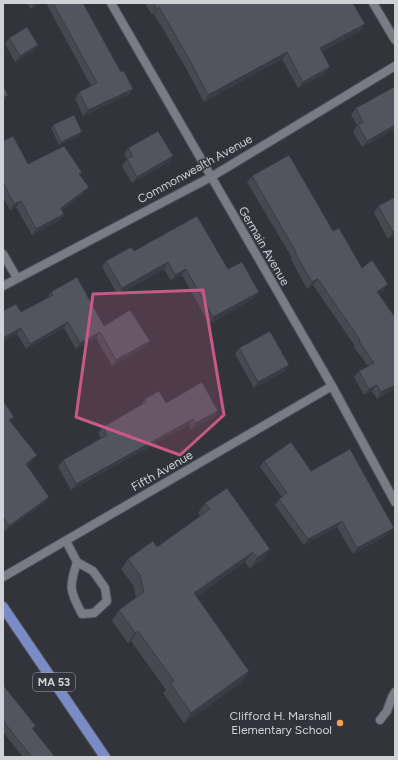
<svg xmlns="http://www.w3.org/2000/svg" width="398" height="760" font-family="Figtree,sans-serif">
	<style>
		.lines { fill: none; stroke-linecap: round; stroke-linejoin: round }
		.service-casing { stroke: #505359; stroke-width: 10 }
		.minor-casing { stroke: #505359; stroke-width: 10 }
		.primary-casing { stroke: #505359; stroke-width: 12 }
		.service { stroke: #797c85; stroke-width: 8 }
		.minor { stroke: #797c85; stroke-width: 8 }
		.primary { stroke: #7a8bc6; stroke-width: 10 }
		.wall { fill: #474951 }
		.shaded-wall { fill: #393c42 }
		.building { fill: #52555e; stroke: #393c42 }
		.marked { fill: #c75986; fill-opacity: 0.2; stroke: #c75986; stroke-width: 3; stroke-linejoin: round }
		.poi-dot { fill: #f99f4d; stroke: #32343c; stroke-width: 1.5 }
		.labels { text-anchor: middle; stroke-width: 3; stroke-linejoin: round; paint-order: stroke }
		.shield { fill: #32343c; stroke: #a1a3a8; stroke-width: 1 }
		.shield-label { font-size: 11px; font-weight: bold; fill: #d1d2d7 }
		.street-label { font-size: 12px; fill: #d1d2d7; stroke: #32343c }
		.poi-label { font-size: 12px; fill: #d1d2d7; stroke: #32343c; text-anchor: end }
	</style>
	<rect width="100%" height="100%" fill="#32343c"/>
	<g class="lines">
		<defs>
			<g id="service">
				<path d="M66,541L77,562C69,587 69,590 82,614L94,613L107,601L105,588L93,571L77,562"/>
				<polyline points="380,720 387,711 392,697 395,692"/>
			</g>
			<g id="minor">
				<polyline points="111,3 332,386 395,502"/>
				<polyline points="373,3 395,40"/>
				<polyline points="3,254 17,278"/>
				<polyline points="3,286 211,177 395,66"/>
				<polyline points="3,577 332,386"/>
			</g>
			<polyline id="primary" points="3,607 105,757"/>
		</defs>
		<use href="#service" class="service-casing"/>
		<use href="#minor" class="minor-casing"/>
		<use href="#primary" class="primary-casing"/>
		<use href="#service" class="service"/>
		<use href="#minor" class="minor"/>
		<use href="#primary" class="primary"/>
	</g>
	<g class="wall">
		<polygon points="27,3 42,3 31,9"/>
		<polygon points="46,3 83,3 121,72 133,89 128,95 83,116 75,98 79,92 91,86"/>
		<polygon points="145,3 353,3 360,31 321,52 325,74 298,88 282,59 204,102 183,63 154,14 152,15"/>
		<polygon points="9,38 33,51 15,62 5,44"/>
		<polygon points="395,89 395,129 362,147 353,132 357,125 351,115 356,108"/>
		<polygon points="53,125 82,132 79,136 59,145 51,128"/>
		<polygon points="3,141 28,164 82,172 80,175 89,187 84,193 62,210 64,214 60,220 32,235 16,207 10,210 3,197"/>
		<polygon points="128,148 169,162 132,183 122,166 127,159 124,154"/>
		<polygon points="252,176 333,231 362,268 384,290 379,294 395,317 395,390 394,389 377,399 372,391 364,395 354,377 359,371 368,366 354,347 355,346 313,285 307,289 291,259 292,258 247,182"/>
		<polygon points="378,206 395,235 388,239 374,213"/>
		<polygon points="134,251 228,269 259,292 254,298 209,324 182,275 171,281 164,269 118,295 102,267 106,261"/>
		<polygon points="51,292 104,326 150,341 146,347 112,366 96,338 76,349 64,328 26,349 17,334 3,342 3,311 21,312 47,298"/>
		<polygon points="239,348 285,371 254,388 235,354"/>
		<polygon points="145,399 166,403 214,417 191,430 189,425 71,490 58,467 63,460 101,438 98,433 103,427 141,405"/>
		<polygon points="3,403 14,417 10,421 33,460 27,466 45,502 5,531 3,529"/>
		<polygon points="264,461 389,534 353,554 337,527 304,545 275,505 279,499 282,497 260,467"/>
		<polygon points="205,503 270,549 263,559 250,569 245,562 196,597 249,671 242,682 184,723 163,693 166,690 131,641 128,643 112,621 119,610 136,598 133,585 121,569 128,559 157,547 200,516 198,513"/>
		<polygon points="3,685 36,726 33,729 55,757 23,757 3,732"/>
	</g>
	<g class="shaded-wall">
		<polygon points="35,3 42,3 31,9"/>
		<polygon points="159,7 154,14 152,15 157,9"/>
		<polygon points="365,24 360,31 315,55 320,48"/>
		<polygon points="38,45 33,51 15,62 20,56"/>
		<polygon points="287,52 282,59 204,102 208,95"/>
		<polygon points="330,67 325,74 298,88 303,82"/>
		<polygon points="133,89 128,95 83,116 88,110"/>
		<polygon points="8,95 4,101 3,102 3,98"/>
		<polygon points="395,125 395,129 362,147 367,141"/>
		<polygon points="82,132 79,136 59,145 61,142"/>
		<polygon points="173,156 169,162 132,183 137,177"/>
		<polygon points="89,187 84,193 57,214 61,208"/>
		<polygon points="21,201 16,207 10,210 14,204"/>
		<polygon points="64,214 60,220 32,235 36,229"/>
		<polygon points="395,231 395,235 388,239 393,232"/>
		<polygon points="168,262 164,269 118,295 122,288"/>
		<polygon points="186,269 182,275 171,281 175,275"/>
		<polygon points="318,279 313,285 307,289 312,282"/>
		<polygon points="388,284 384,290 373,298 377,292"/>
		<polygon points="259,292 254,298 209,324 213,317"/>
		<polygon points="68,322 64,328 26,349 30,344"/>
		<polygon points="21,328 17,334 3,342 3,338"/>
		<polygon points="100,332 96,338 76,349 80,343"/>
		<polygon points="150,341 146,347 112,366 116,360"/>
		<polygon points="289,365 285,371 254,388 258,382"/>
		<polygon points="377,385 372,391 364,395 369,389"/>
		<polygon points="395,385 395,388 394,389 377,399 381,392"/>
		<polygon points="218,411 214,417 191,430 195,423"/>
		<polygon points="193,419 189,425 71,490 76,484"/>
		<polygon points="37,455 33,460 22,470 26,464"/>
		<polygon points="49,497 45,502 5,531 9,526"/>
		<polygon points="342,521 337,527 304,545 308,539"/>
		<polygon points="394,528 389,534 353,554 357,548"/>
		<polygon points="270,549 263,559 250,569 257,558"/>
		<polygon points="253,552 245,562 187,604 194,593"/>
		<polygon points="138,631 131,641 128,643 135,633"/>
		<polygon points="249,671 242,682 184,723 191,713"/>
	</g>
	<g class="building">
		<polygon points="53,3 83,3 121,72 124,71 133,89 88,110 79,92 97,83"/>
		<polygon points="153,3 353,3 365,24 320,48 330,67 303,82 287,52 208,95 188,57 159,7 157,9"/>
		<polygon points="27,27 38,45 20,56 9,38"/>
		<polygon points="3,85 8,95 3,98"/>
		<polygon points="394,87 395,89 395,125 367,141 358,125 363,122 356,108"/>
		<polygon points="74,115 82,132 61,142 53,125"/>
		<polygon points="158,131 173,156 137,177 127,159 133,156 128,148"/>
		<polygon points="13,136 28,164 64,146 82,172 79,174 89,187 61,208 64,214 36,229 21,201 14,204 3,182 3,141"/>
		<polygon points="289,155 333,231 339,228 362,268 372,260 388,284 377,292 395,317 395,385 381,392 377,385 369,389 359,371 374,363 359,341 360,340 318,279 312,282 295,253 296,252 252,176"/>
		<polygon points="395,197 395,231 393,232 378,206"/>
		<polygon points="197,216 228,269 242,262 259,292 213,317 186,269 175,275 168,262 122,288 106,261 131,247 134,251"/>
		<polygon points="77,277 104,326 130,310 150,341 116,360 100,332 80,343 68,322 30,344 21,328 3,338 3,311 16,304 21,312 53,295 51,292"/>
		<polygon points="270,331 289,365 258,382 239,348"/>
		<polygon points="202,382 218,411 195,423 193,419 76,484 63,460 107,435 103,427 146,402 145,399 159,391 166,403"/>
		<polygon points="4,402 14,417 9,420 37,455 26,464 49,497 9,526 3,517 3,403"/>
		<polygon points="291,442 311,471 350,449 394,528 357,548 342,521 308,539 279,499 287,493 264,461"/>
		<polygon points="227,488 270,549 257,558 253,552 194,593 249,671 191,713 170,683 174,681 138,631 135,633 119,610 144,592 140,575 128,559 153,541 157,547 210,509 205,503"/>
		<polygon points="3,685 36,726 32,728 55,757 32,757 3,721"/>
	</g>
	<path class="marked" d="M203,290L224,415L180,455L76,417L93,294Z"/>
	<circle class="poi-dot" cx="340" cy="723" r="4"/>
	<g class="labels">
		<rect class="shield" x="33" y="673" width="42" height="18" rx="3"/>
		<g class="shield-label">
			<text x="54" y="686">MA 53</text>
		</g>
		<g class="street-label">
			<text transform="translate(195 169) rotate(-29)" y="4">Commonwealth Avenue</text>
			<text transform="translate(264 246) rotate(60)" y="4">Germain Avenue</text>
			<text transform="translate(162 471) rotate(-30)" y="4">Fifth Avenue</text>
		</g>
		<g class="poi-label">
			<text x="332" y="720">Clifford H. Marshall<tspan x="332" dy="14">Elementary School</tspan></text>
		</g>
	</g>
	<rect width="398" height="760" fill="none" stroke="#d1d2d7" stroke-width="8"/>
</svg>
